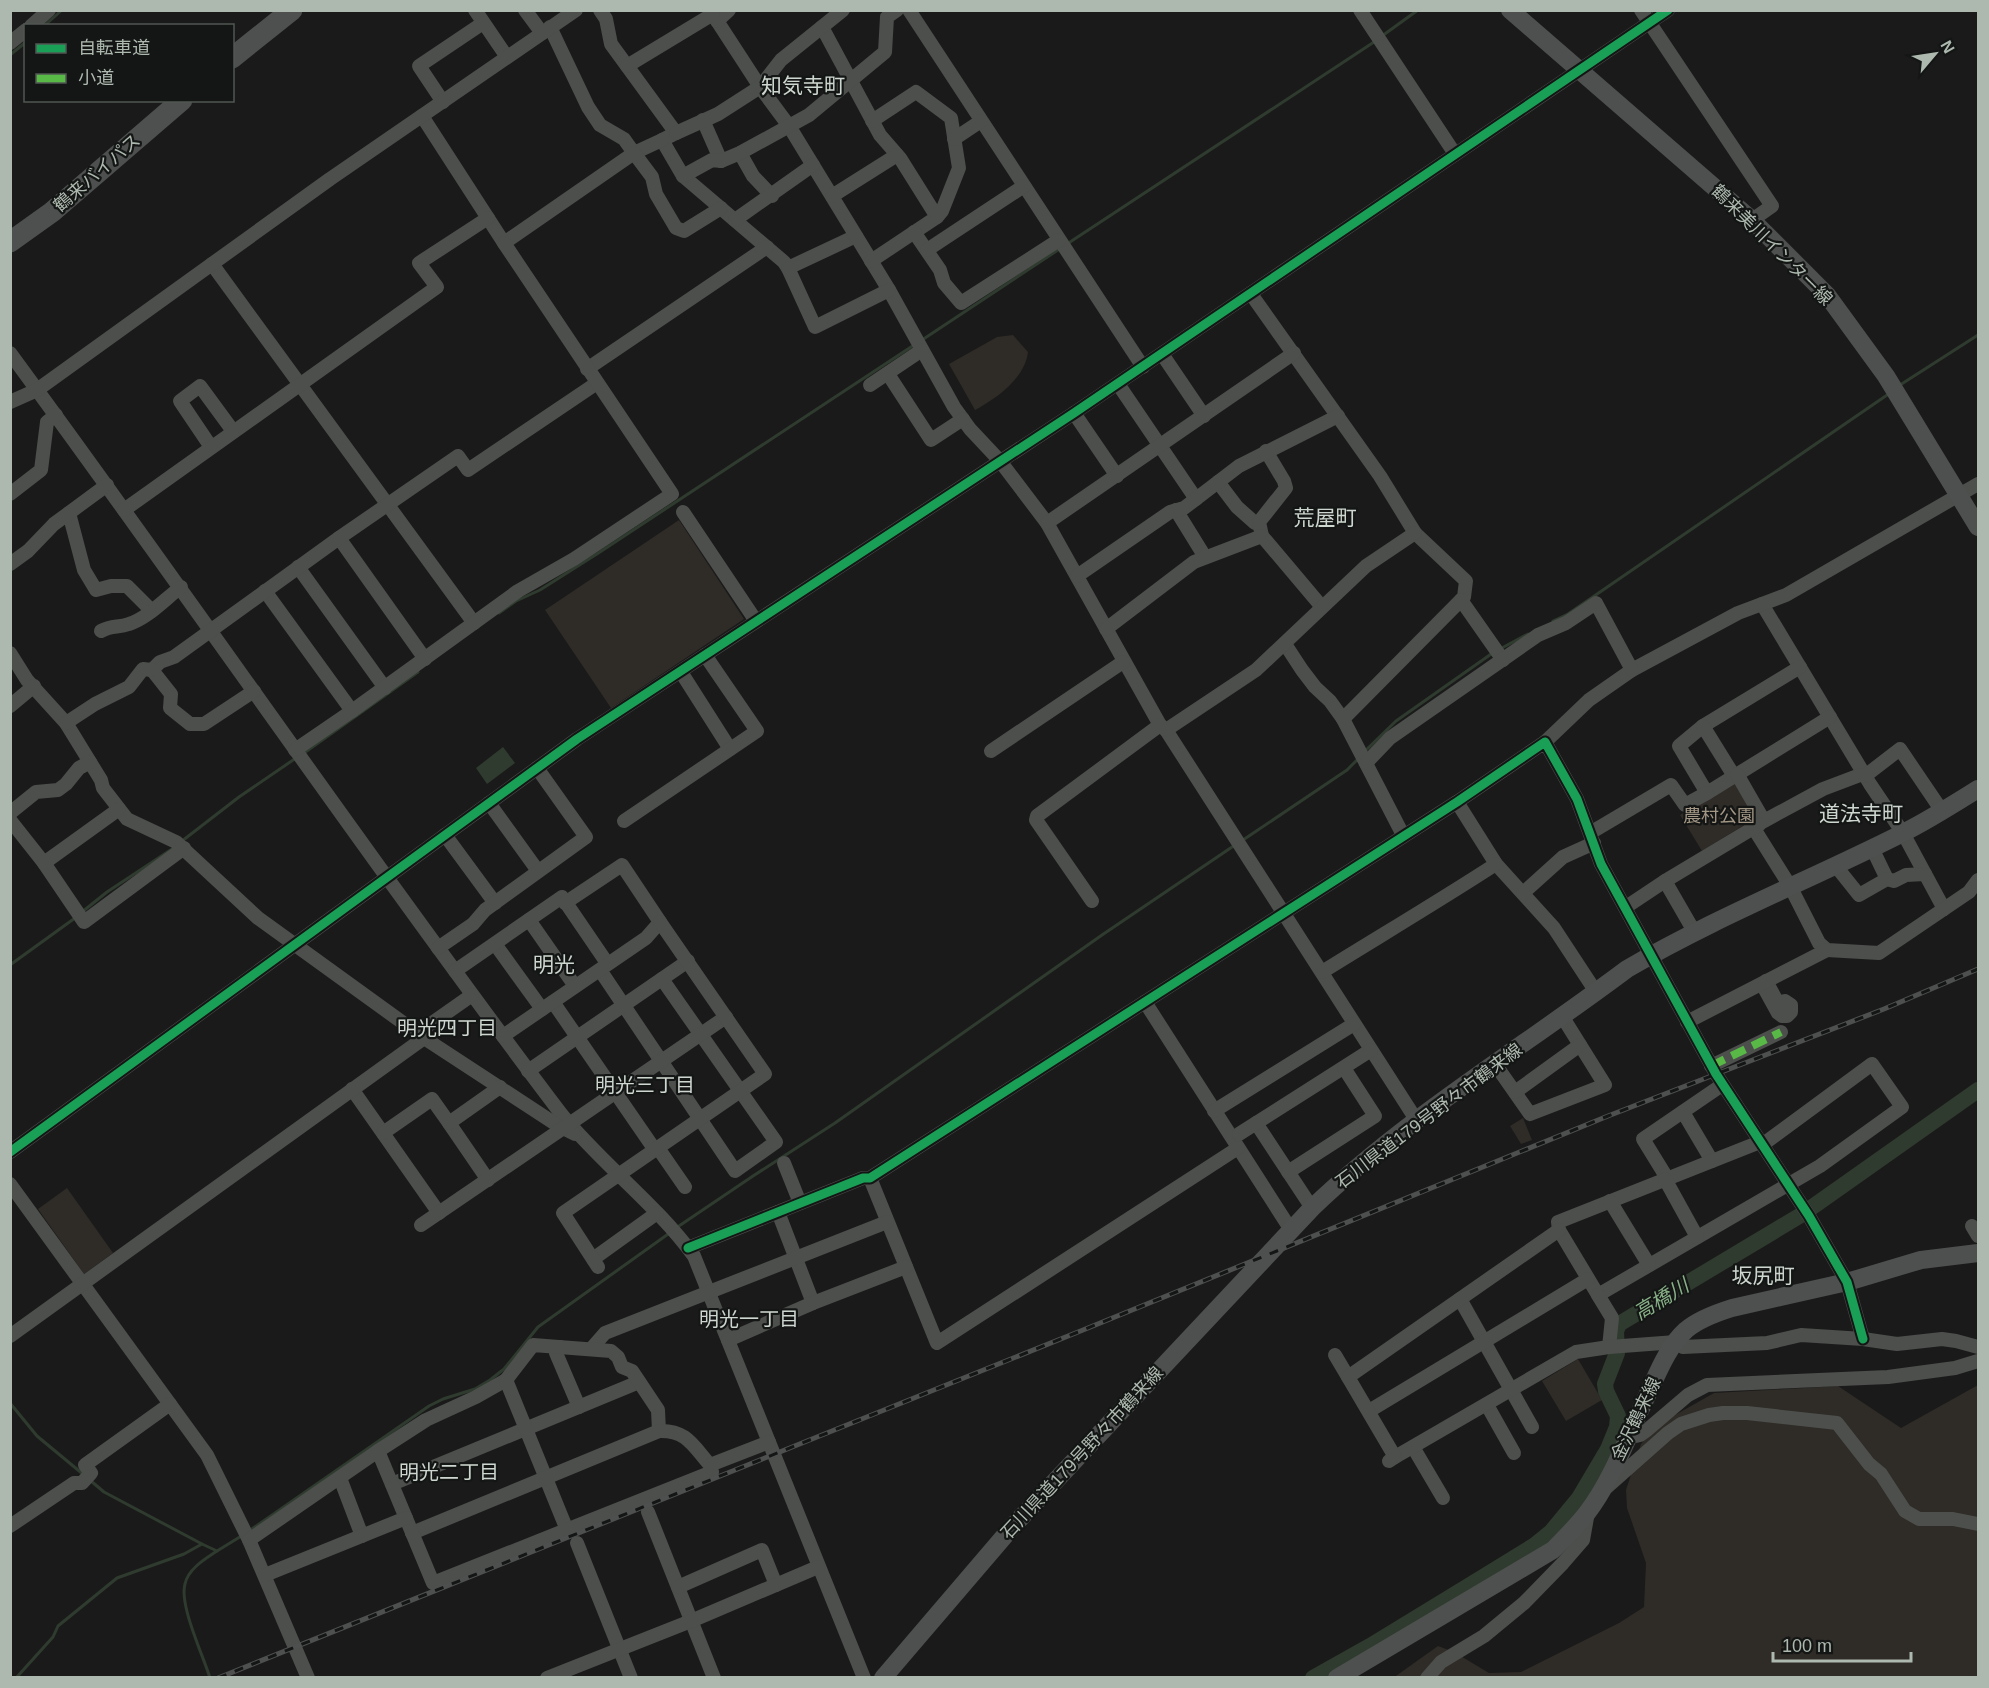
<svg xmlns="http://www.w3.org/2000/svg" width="1989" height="1688" font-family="Helvetica,'Noto Sans JP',sans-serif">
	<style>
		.green { fill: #2f2b27 }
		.water { fill: #2f3b2e }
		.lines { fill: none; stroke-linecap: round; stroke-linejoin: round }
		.stream { stroke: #2f3b2e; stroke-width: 3 }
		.river { stroke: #2f3b2e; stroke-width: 16 }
		.minor { stroke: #4c4f4c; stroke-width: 14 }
		.major { stroke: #4e504f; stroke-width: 18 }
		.highway { stroke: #4e504f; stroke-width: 21 }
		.rail-casing { stroke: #4e504f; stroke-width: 5 }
		.rail { stroke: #141615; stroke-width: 3; stroke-dasharray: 9; stroke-linecap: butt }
		.quiet { stroke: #58b947; stroke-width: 8; stroke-dasharray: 15 8; stroke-linecap: butt }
		.cycleway-casing { stroke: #141615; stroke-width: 13 }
		.cycleway { stroke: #1a9f57; stroke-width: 9 }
		.labels { text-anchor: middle; stroke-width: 4.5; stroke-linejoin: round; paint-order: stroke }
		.street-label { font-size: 18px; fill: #adb9af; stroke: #141615 }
		.park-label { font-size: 18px; fill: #a29685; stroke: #141615 }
		.neighbourhood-label { font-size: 20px; fill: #cdd6cf; stroke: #141615 }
		.water-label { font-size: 20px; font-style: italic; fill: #88b187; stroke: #141615 }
		.quarter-label { font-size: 21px; fill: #cdd6cf; stroke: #141615 }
	</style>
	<rect width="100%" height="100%" fill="#1a1a1a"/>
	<g class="green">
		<path d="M1013,335L1028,352C1025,378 997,398 975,410L949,364L997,337Z"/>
		<polygon points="679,520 744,619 611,708 545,610"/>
		<polygon points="1736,782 1757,817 1702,851 1680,815"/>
		<polygon points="1523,1118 1532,1140 1521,1144 1510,1126"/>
		<polygon points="67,1188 113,1253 84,1274 38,1209"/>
		<polygon points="1578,1359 1602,1400 1566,1421 1542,1381"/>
		<polygon points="1978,1385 1978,1677 1393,1678 1438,1646 1454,1652 1489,1673 1521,1672 1619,1623 1644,1607 1646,1563 1627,1508 1626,1490 1641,1444 1661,1423 1714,1393 1838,1386 1901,1428"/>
	</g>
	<polygon class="water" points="503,747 515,763 487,784 476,768"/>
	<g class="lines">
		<g class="stream">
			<polyline points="44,26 62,10"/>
			<polyline points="1382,36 1418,10"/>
			<polyline points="10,55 26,42"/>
			<polyline points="1067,244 1374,42"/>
			<polyline points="922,340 1061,248"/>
			<polyline points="1900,385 1978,335"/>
			<polyline points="499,613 516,601 540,590 600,552 914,345"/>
			<polyline points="1553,621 1568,614 1890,393"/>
			<polyline points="1500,649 1528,634"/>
			<polyline points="1364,752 1396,721 1494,652"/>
			<polyline points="304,753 418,672"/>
			<polyline points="1243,840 1347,770 1358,759"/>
			<polyline points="182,841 239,797 296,758"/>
			<polyline points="82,912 107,892 175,847"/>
			<polyline points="10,965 75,918"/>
			<polyline points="676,1228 753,1176 835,1123 1102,935 1235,845"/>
			<polyline points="10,1403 37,1436 84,1475"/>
			<polyline points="91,1481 104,1492 202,1544"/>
			<polyline points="249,1531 429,1406 443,1399 475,1389 490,1380 504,1369 538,1327 671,1232"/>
			<polyline points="16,1678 53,1637 58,1626 117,1578 184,1554 202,1544 217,1551 243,1535"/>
			<path d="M210,1678C203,1655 179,1605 185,1584C188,1569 205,1559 217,1551"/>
		</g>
		<polyline class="river" points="1313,1678 1370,1646 1465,1588 1535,1545 1551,1532 1579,1498 1608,1449 1617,1427 1618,1416 1606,1391 1605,1384 1617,1353 1616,1331 1619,1324 1801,1215 1978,1090"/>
		<g class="minor">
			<polyline points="475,10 507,57"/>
			<polyline points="525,10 542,33"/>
			<polyline points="600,10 606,19 611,44 676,133 662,140 683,176 784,262 788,268 856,236"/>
			<polyline points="710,10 760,87 789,126 889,290 954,407 970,429 1000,461 1047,523 1160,725 1166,730 1417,1121"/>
			<polyline points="909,10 1143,367"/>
			<polyline points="1360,10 1455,154"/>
			<polyline points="1641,10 1772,206 1752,220"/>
			<polyline points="717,21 729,10"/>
			<polyline points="31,26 49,10"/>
			<polyline points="550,27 588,107 600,125 624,139 634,153 662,140"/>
			<polyline points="822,27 880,135 900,158 937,217 871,261"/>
			<polyline points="10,43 26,30"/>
			<polyline points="627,66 713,14"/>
			<polyline points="443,102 419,66 483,23"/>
			<polyline points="422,116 504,243 634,153 652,177 656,194 676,228 684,231 721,208"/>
			<polyline points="703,120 721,161"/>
			<polyline points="872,121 916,92 951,118 959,168 942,211 937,217"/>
			<polyline points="676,133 718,114 760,87 781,60 843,10"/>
			<polyline points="954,139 981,121"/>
			<polyline points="740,153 753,176 772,196"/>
			<polyline points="683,176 712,160 721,161 740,153 809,115 885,52 887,17 897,10"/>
			<polyline points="832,196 897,155"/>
			<polyline points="735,220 813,165"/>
			<polyline points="914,232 940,270 944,283 961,303 1059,240"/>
			<polyline points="927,250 1024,186"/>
			<polyline points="212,264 474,623"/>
			<polyline points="788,268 815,327 889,290"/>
			<polyline points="1251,294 1380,476 1415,533 1466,581 1464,597 1343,719"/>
			<path d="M10,353C196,606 373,865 562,1115C603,1165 656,1204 694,1256L864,1678"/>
			<polyline points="1162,354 1204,416"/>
			<polyline points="587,369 767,247"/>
			<polyline points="888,374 931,440 963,419"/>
			<polyline points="1118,384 1196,499"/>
			<polyline points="870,385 922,350"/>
			<polyline points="10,402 37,390 330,179 576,10"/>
			<polyline points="1074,413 1117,476"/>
			<polyline points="211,447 180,401 200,386 233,431"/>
			<polyline points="1218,482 1237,507 1255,523 1259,522"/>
			<polyline points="10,494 41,470 47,422 56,415"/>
			<polyline points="124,510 437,287 419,263 488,218"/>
			<polyline points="1176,510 1205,557"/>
			<polyline points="683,512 756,621"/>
			<polyline points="69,513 84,570 96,590 111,586 127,586 151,610"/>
			<polyline points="1047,523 1294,353"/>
			<polyline points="1262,536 1259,522 1286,488 1284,481 1266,451"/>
			<polyline points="339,538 425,659"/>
			<polyline points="10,564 28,551 54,524 107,485"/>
			<polyline points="298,567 385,688"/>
			<polyline points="1077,576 1170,512 1184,508 1239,466 1338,416"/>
			<polyline points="265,591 352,711"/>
			<polyline points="1461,600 1503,660"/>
			<polyline points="1762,604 1870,784 1903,833 1944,909"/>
			<polyline points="1106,629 1194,562 1262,536 1322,607"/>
			<path d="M101,631C112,625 118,628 129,624C148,618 165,599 181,587"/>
			<polyline points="1285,644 1302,670 1315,687 1330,701 1343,719 1403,835"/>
			<polyline points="10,653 27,680 66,723 101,780 103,788 127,819 176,842 258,918 424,1038 557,1125 575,1134"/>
			<polyline points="1800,667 1703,726 1679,746 1707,793 1830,717"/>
			<polyline points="681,672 730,749"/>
			<polyline points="254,691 204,724 190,724 170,708 171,694 152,670 160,662 174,657 339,538 458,456 468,470 597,383"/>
			<polyline points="10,706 34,686"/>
			<polyline points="66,723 95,704 129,687 143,669 152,670"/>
			<polyline points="1703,726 1734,776"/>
			<polyline points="1166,730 1256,670 1366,566 1415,533"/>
			<polyline points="1545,742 1589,700 1632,670 1738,613 1786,595 1978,484"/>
			<polyline points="295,750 352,711 518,591 574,559 672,494 504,243"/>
			<polyline points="991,751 1123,662"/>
			<polyline points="1366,763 1390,738 1538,635 1566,623 1596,603 1632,670"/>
			<polyline points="1737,774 1764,821 1823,789 1860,775 1865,776 1900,749 1942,811"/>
			<polyline points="1457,802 1496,864 1554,928 1596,992"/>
			<polyline points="489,803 538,871"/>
			<polyline points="10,813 36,792 58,790 66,784 79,768 90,762"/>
			<polyline points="10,820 44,863 84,922 184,848"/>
			<polyline points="624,821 757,731 705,655"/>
			<polyline points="1753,827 1790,886 1819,943 1827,950 1879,953 1969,892 1978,880"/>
			<polyline points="1590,833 1671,785 1685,805 1707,793"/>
			<polyline points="445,835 495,903"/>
			<polyline points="1872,848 1887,879"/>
			<polyline points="44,863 119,809"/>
			<polyline points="1835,865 1859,895 1887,879 1894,881 1906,875 1925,874"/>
			<polyline points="1665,881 1695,933"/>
			<polyline points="1523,893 1563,857 1594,843"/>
			<polyline points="1092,901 1036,820 1037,816 1160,725"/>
			<polyline points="1626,907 1665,881 1760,824"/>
			<polyline points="529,920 575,986"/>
			<polyline points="495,944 542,1009"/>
			<polyline points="438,948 473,924 485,910 586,837 537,768"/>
			<polyline points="455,971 562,897 607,963"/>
			<path d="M1322,972C1380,936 1439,901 1496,864"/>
			<polyline points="604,976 735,1171 776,1142 662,979"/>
			<polyline points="1762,984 1778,1013 1782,1016 1787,1016 1791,1012 1791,1005 1785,1001 1778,1003 1766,981"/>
			<polyline points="553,1002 655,1150"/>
			<polyline points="1145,1002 1291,1230"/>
			<polyline points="1687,1022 1827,950"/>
			<polyline points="425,1028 472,995"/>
			<polyline points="503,1036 646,938 660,922 622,865 565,903"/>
			<polyline points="1495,1064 1530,1114 1605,1085 1562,1016"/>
			<polyline points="1711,1066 1781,1032"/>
			<polyline points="528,1071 688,961"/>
			<polyline points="352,1089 439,1213"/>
			<polyline points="1515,1092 1580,1045"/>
			<polyline points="1214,1111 1354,1024"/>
			<polyline points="1683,1112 1712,1161"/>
			<polyline points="449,1123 488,1180"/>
			<polyline points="1256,1123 1312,1208"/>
			<polyline points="383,1133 432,1099 449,1123 500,1087"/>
			<polyline points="1239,1134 1371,1050"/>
			<polyline points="1760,1142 1558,1222 1559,1230 1598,1295 1820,1166 1902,1107 1872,1064 1762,1145"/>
			<polyline points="658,1148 685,1187"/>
			<polyline points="10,1152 577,739 1074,413 1668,10"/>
			<polyline points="784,1163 800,1203"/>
			<polyline points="1288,1172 1375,1116 1344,1068"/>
			<polyline points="870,1178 937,1343 1238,1148"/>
			<polyline points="1667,1178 1643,1139 1722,1085"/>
			<polyline points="1665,1179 1697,1237"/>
			<polyline points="10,1184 207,1455 249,1540 308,1678"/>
			<polyline points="1610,1201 1649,1265"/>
			<polyline points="778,1212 813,1303"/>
			<polyline points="421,1225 726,1017"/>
			<polyline points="1972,1226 1978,1236"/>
			<polyline points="688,1248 863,1178 870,1178 1457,802 1545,742 1577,799 1601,864 1716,1074 1809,1216 1847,1282 1863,1339"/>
			<polyline points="593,1259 657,1213"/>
			<polyline points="598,1267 563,1213 765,1074 660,922"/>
			<polyline points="1598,1295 1612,1318 1609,1347"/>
			<polyline points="1460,1299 1532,1427"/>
			<polyline points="10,1336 424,1038"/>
			<polyline points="728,1340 813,1303 906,1267"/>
			<polyline points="560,1347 556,1353 579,1407"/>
			<polyline points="591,1349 605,1333 887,1222"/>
			<polyline points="1335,1355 1348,1377"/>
			<polyline points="1487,1405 1514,1453"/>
			<polyline points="1369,1411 1588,1279"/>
			<polyline points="1627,1438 1640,1435 1647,1430 1688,1395 1707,1385 1888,1377 1955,1368 1978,1361"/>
			<polyline points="1413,1447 1443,1498"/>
			<polyline points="378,1451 426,1420 476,1397 506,1380"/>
			<polyline points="1395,1457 1576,1352 1609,1347 1676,1342 1683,1347 1767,1343 1801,1335 1863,1339 1897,1344 1942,1339 1956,1341 1978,1347"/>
			<polyline points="1389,1461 1395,1457 1348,1377 1559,1230"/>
			<polyline points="340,1478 362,1536"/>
			<polyline points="392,1484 639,1382"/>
			<polyline points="1607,1487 1668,1433 1681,1424 1709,1415 1723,1413 1747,1413 1837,1423 1869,1464 1881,1474 1905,1511 1919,1519 1953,1519 1978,1524"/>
			<polyline points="648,1512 714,1678"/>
			<polyline points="10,1526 74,1483 82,1483 91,1473 85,1465 170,1404"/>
			<polyline points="567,1530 506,1380 533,1345 611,1351 618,1357 622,1367 632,1371 658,1410 659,1431"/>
			<path d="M412,1533L659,1431C687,1430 693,1446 710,1465"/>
			<polyline points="249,1540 378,1451 433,1583 712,1472 710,1465 769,1442"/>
			<polyline points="577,1543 631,1678"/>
			<polyline points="265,1575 406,1518"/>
			<polyline points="678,1587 762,1550 776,1585"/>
			<polyline points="547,1678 691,1621 818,1567"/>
			<polyline points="1427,1678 1441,1662 1484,1636 1524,1603 1563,1563 1583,1540 1588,1512"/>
		</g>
		<g class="major">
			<polyline points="1510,10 1752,220 1827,295 1886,376 1978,527"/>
			<path d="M883,1678L1013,1526L1312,1208C1407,1117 1522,1048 1627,969C1716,917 1812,879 1903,833C1929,820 1954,804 1978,789"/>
			<path d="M1337,1678L1553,1550C1565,1538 1577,1526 1587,1513C1612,1480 1627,1438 1644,1402C1656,1378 1666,1348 1686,1330C1699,1319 1716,1313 1732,1308L1847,1282L1921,1260L1978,1253"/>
		</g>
		<g class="highway">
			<polyline points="232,58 292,10"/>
			<polyline points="10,242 52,212 182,100"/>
		</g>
		<defs>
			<polyline id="rail" points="218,1678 1083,1330 1608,1116 1884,1009 1978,969"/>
		</defs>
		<use href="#rail" class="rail-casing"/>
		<use href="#rail" class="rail"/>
		<polyline class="quiet" points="1711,1066 1781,1032"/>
		<defs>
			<g id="cycleway">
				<polyline points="10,1152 577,739 1074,413 1668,10"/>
				<polyline points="688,1248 863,1178 870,1178 1457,802 1545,742 1577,799 1601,864 1716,1074 1809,1216 1847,1282 1863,1339"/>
			</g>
		</defs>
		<use href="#cycleway" class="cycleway-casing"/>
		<use href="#cycleway" class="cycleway"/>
	</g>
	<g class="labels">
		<g class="street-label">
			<text transform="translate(97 173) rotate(-41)" y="6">鶴来バイパス</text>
			<text transform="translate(1772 245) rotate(45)" y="6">鶴来美川インター線</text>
			<text transform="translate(1429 1116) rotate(-37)" y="6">石川県道179号野々市鶴来線</text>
			<text transform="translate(1636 1419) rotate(-64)" y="6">金沢鶴来線</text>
			<text transform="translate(1082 1453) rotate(-47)" y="6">石川県道179号野々市鶴来線</text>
		</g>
		<g class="park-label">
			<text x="1719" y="822">農村公園</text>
		</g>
		<g class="neighbourhood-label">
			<text x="447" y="1035">明光四丁目</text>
			<text x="645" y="1092">明光三丁目</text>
			<text x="749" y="1326">明光一丁目</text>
			<text x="449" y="1479">明光二丁目</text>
		</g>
		<g class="water-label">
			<text transform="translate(1661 1299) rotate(-31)" y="7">高橋川</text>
		</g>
		<g class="quarter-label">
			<text x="803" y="93">知気寺町</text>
			<text x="1325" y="525">荒屋町</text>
			<text x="1861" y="821">道法寺町</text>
			<text x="554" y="972">明光</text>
			<text x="1763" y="1283">坂尻町</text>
		</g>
	</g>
	<rect width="1989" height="1688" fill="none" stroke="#adb9af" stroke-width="24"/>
	<rect x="24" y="24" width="210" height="78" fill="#141615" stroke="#515753" stroke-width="1.5"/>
	<rect x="36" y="44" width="30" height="9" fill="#1a9f57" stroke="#515753" stroke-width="1.5"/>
	<text x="78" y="54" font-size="18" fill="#adb9af">自転車道</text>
	<rect x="36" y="74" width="30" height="9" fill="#58b947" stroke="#515753" stroke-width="1.5"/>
	<text x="78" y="84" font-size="18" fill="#adb9af">小道</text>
	<g transform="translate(1935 54) rotate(61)" stroke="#141615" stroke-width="4.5" paint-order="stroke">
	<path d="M0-4.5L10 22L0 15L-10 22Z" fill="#adb9af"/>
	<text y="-9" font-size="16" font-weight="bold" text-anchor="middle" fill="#adb9af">N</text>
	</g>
	<path d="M1773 1652v9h138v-9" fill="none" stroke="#adb9af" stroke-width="3"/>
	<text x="1782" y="1652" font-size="18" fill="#adb9af" stroke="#141615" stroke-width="4.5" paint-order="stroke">100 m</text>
</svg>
